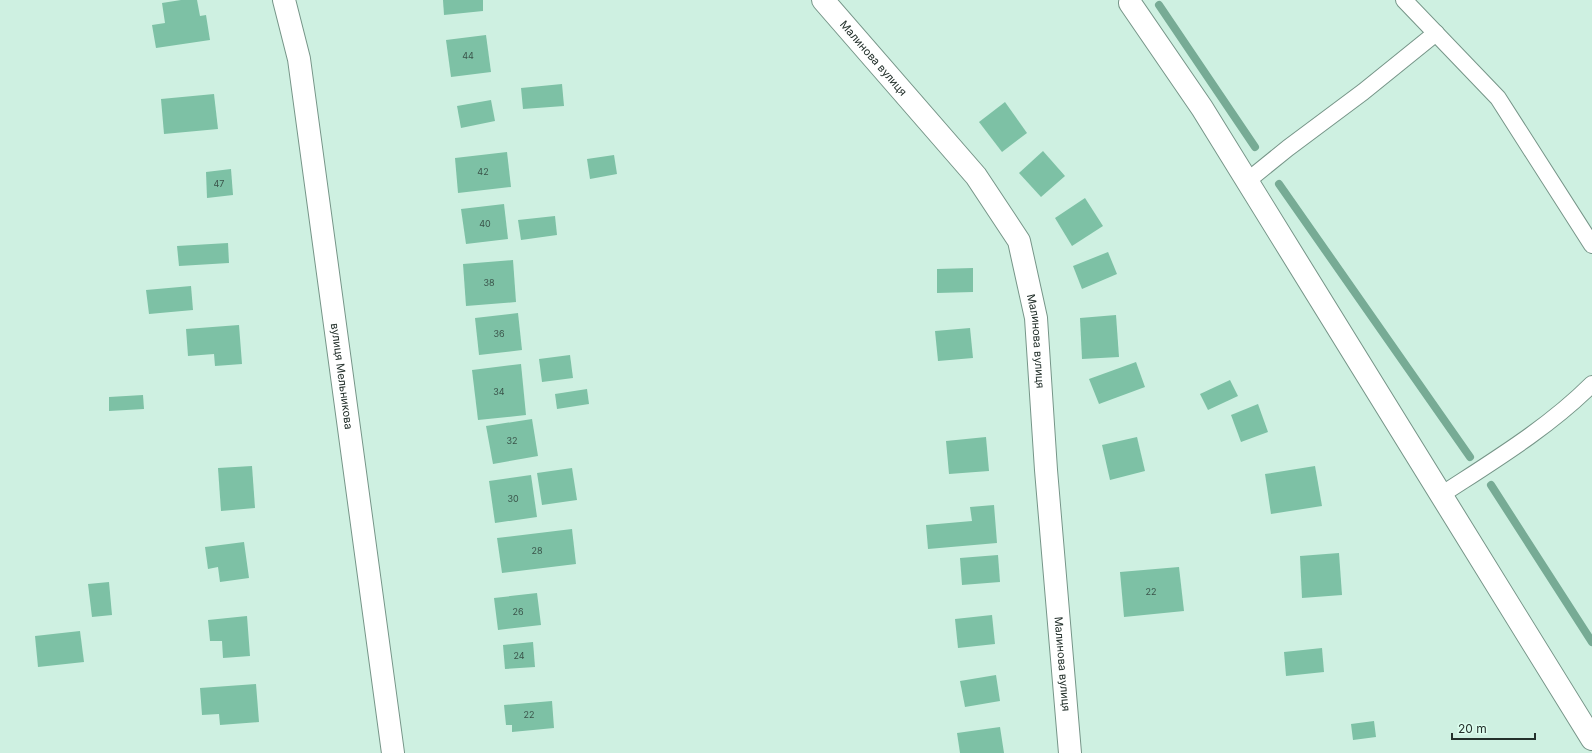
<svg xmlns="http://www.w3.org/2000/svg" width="1592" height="753" font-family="Inter,sans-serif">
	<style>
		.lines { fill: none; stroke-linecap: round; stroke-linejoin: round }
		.stream { stroke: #77ab95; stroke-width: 8 }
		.building { fill: #7dc1a5 }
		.service-casing { stroke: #769588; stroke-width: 18 }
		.minor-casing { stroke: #769588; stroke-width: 24 }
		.service { stroke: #fff; stroke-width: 16 }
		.minor { stroke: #fff; stroke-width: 22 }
		.labels { text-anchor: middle; stroke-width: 3; stroke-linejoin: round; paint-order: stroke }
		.number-label { font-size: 9px; fill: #3a544a }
		.street-label { font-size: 11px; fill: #23302b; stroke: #dcfdee }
	</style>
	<rect width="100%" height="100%" fill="#cef0e1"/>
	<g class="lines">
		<g class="stream">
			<polyline points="1159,5 1255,147"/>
			<polyline points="1279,184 1470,457"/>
			<polyline points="1491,485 1592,642"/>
		</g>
	</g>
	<g class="building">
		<polygon points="181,0 197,0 200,16 206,15 210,40 156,48 152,25 165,23 162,3"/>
		<polygon points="443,0 483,0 483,11 444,15"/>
		<polygon points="486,35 491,72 451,77 446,40"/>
		<polygon points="562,84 564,106 523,109 521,88"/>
		<polygon points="214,94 218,129 164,134 161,99"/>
		<polygon points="491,100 495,121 461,128 457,106"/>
		<polygon points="1005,102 1027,133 1002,152 979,122"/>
		<polygon points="1043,151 1065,176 1041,197 1019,173"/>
		<polygon points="507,152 511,187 458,193 455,158"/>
		<polygon points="614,155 617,174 590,179 587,159"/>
		<polygon points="231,169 233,195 207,198 206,172"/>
		<polygon points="1085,198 1103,226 1072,246 1055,218"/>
		<polygon points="504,204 508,239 466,244 461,209"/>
		<polygon points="555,216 557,235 521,240 518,220"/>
		<polygon points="228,243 229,263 179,266 177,246"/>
		<polygon points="1108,252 1117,274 1082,289 1073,266"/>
		<polygon points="513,260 516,302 466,306 463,264"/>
		<polygon points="973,268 973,292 937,293 937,269"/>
		<polygon points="191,286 193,310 149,314 146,290"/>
		<polygon points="518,313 522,350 479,355 475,318"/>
		<polygon points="1116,315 1119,357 1082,359 1080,318"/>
		<polygon points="239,325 242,364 215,366 214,354 188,356 186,329"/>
		<polygon points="970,328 973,358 938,361 935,331"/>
		<polygon points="570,355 573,378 542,382 539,359"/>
		<polygon points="1136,362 1145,387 1099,404 1089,379"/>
		<polygon points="521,364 526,415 478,420 472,370"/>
		<polygon points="1230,380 1238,396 1208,410 1200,394"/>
		<polygon points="587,389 589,404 557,409 555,394"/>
		<polygon points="143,395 144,409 109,411 109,397"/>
		<polygon points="1258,404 1268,432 1241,442 1231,415"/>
		<polygon points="532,419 538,456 493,464 486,426"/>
		<polygon points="986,437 989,471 949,474 946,441"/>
		<polygon points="1137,437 1145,471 1110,480 1102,445"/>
		<polygon points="252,466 255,508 221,511 218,468"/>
		<polygon points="1315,466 1322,506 1271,514 1265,474"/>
		<polygon points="572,468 577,500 542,505 537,473"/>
		<polygon points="531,475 537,517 495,523 489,481"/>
		<polygon points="994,505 997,543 928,549 926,525 972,521 970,507"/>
		<polygon points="572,529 576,564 502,573 497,538"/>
		<polygon points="244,542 249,578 220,582 218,567 208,569 205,547"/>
		<polygon points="1339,553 1342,595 1302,598 1300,556"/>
		<polygon points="998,555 1000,582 962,585 960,558"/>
		<polygon points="1179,567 1184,611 1124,617 1120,572"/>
		<polygon points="109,582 112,615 92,617 88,584"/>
		<polygon points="537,593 541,625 498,630 494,598"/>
		<polygon points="992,615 995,644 958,648 955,619"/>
		<polygon points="247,616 250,656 223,658 222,641 210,641 208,620"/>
		<polygon points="80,631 84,662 38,667 35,636"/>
		<polygon points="533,642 535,667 505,669 503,645"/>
		<polygon points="1322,648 1324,672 1286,676 1284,652"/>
		<polygon points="996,675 1000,701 965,707 960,681"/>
		<polygon points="256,684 259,722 220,725 219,714 202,715 200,688"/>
		<polygon points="552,701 554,728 512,732 512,725 506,725 504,705"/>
		<polygon points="1374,721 1376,737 1353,740 1351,724"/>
		<polygon points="1000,727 1004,753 960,753 957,733"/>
	</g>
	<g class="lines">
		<defs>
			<g id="service">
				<polyline points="1404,0 1498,98 1592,245"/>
				<polyline points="1246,182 1288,148 1363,92 1436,33"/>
				<path d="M1441,495C1493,461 1548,428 1592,384"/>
			</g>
			<g id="minor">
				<path id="s1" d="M284,0L299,59L393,753"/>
				<path id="s2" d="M823,0L976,176L1019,241L1036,318L1046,470L1070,753"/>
				<polyline points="1130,3 1202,108 1592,739"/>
			</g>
		</defs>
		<use href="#service" class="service-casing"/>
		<use href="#minor" class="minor-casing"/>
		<use href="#service" class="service"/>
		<use href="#minor" class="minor"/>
	</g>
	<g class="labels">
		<g class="number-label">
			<text x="468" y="59">44</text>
			<text x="483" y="175">42</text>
			<text x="219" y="187">47</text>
			<text x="485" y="227">40</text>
			<text x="489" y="286">38</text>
			<text x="499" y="337">36</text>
			<text x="499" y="395">34</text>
			<text x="512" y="444">32</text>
			<text x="513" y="502">30</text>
			<text x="537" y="554">28</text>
			<text x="1151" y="595">22</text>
			<text x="518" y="615">26</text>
			<text x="519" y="659">24</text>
			<text x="529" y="718">22</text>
		</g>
		<g class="street-label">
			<text dy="4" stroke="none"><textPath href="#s2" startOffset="77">Малинова вулиця</textPath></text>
			<text dy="4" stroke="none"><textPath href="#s2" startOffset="413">Малинова вулиця</textPath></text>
			<text dy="4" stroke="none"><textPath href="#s1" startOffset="381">вулиця Мельникова</textPath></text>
			<text dy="4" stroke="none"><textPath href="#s2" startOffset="737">Малинова вулиця</textPath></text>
		</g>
	</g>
	<path d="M1452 733v6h83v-6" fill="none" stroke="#23302b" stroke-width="2"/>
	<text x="1458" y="733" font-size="12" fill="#23302b" stroke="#dcfdee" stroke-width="3" paint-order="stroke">20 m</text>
</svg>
